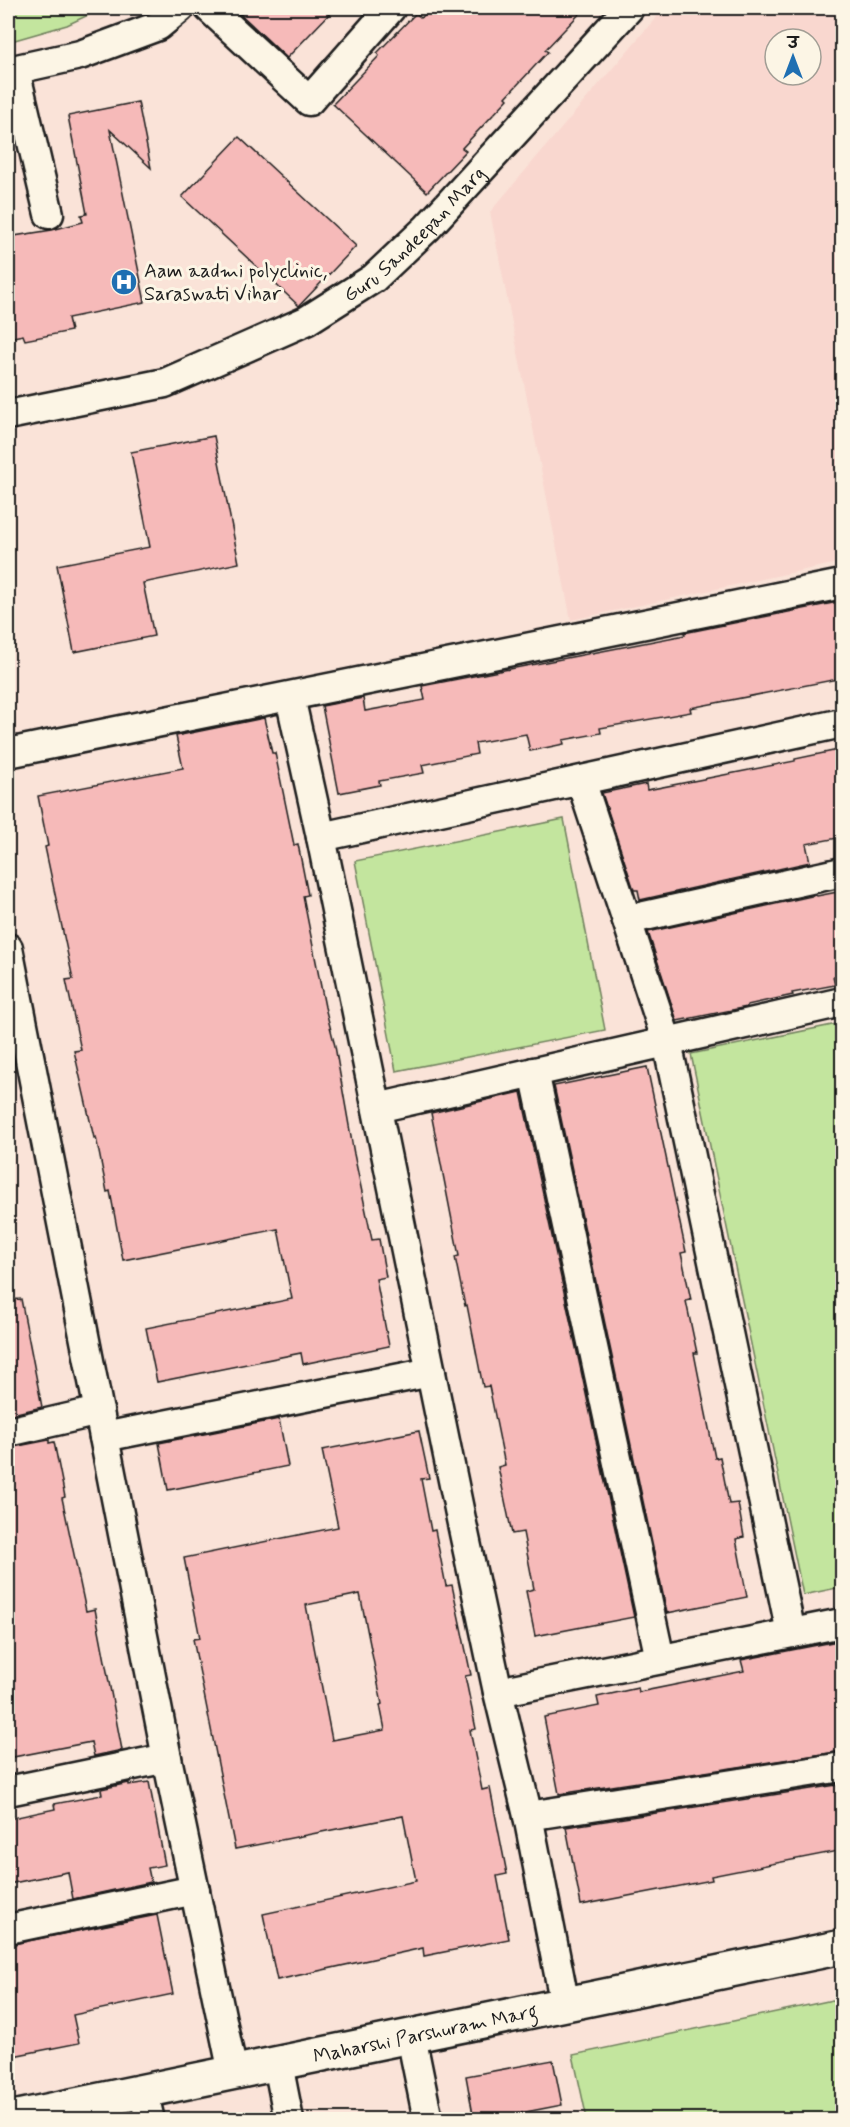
<svg xmlns="http://www.w3.org/2000/svg" width="850" height="2127" font-family="Mynerve,'Playpen Sans Deva',sans-serif">
	<style>
		.built { fill: #f9d7cf; fill-rule: evenodd }
		.green { fill: #c3e59e; stroke: #70805d; stroke-width: 1.5 }
		.building { fill: #f6bab9; stroke: #1c1c1c; stroke-width: 1.5; fill-rule: evenodd }
		.lines { fill: none; stroke-linecap: round; stroke-linejoin: round }
		.street-casing { stroke: #1c1c1c; stroke-width: 33 }
		.secondary-casing { stroke: #1c1c1c; stroke-width: 38 }
		.street { stroke: #fcf5e5; stroke-width: 28 }
		.secondary { stroke: #fcf5e5; stroke-width: 33 }
		.labels { text-anchor: middle; stroke-width: 6; stroke-linejoin: round; paint-order: stroke }
		.street-label { font-size: 20px; fill: #1c1c1c; stroke: #fcf5e5 }
		.poi-label { font-size: 20px; fill: #1c1c1c; stroke: #fcf5e5; text-anchor: start }
	</style>
	<rect width="100%" height="100%" fill="#fae3d8"/>
	<filter id="ink" filterUnits="userSpaceOnUse"><feTurbulence type="fractalNoise" baseFrequency=".0167" numOctaves="2"/><feDisplacementMap in="SourceGraphic" scale="12" xChannelSelector="R" yChannelSelector="G"/><feConvolveMatrix kernelMatrix="1 2 1 2 8 2 1 2 1" color-interpolation-filters="sRGB"/></filter>
	<g filter="url(#ink)">
		<path class="built" d="M664,8H842V562L571,620L490,212ZM775,39H811V75H775Z"/>
		<g class="green">
			<polygon points="8,8 103,8 67,25 8,42"/>
			<polygon points="564,819 605,1030 396,1071 355,861"/>
			<polygon points="842,1023 842,1587 803,1595 691,1054"/>
			<polygon points="842,1998 842,2119 587,2119 573,2055"/>
		</g>
		<g class="building">
			<polygon points="234,8 335,8 287,58"/>
			<polygon points="432,8 585,8 545,50 548,52 506,97 508,99 462,148 466,151 427,192 333,104 379,56 377,53 416,13 421,18"/>
			<polygon points="138,102 151,168 110,130 145,302 68,318 71,331 25,340 23,335 8,338 8,237 52,230 83,222 81,215 87,214 68,116"/>
			<polygon points="239,137 356,246 299,306 182,197"/>
			<polygon points="214,436 239,563 143,583 154,636 74,652 57,565 150,547 131,452"/>
			<polygon points="843,601 843,678 690,708 691,712 600,728 601,733 563,740 564,744 530,751 526,734 475,743 477,754 422,765 424,773 379,781 380,785 339,793 322,706 363,698 365,711 425,700 422,686 685,635 684,633"/>
			<polygon points="264,718 272,753 275,753 294,845 298,844 308,895 303,896 325,1007 335,1046 354,1154 372,1240 379,1239 386,1277 376,1279 389,1346 303,1364 301,1353 157,1382 146,1328 292,1299 278,1229 123,1260 110,1191 107,1192 96,1137 94,1138 74,1051 81,1050 66,980 73,979 45,847 48,846 38,796 183,768 176,736"/>
			<polygon points="843,749 843,837 806,844 810,862 640,900 638,890 634,890 602,793 646,784 647,790 795,761 795,759"/>
			<polygon points="843,891 843,975 833,977 835,985 792,993 793,995 747,1005 747,1007 677,1021 648,932 816,895 817,896"/>
			<polygon points="647,1067 686,1252 681,1253 691,1300 686,1301 697,1353 694,1353 705,1409 715,1458 720,1457 729,1504 738,1503 744,1537 736,1539 747,1597 667,1613 554,1086"/>
			<polygon points="521,1092 634,1617 535,1636 526,1591 534,1589 523,1532 512,1534 498,1467 505,1465 489,1386 483,1387 467,1305 465,1306 455,1257 459,1256 431,1113"/>
			<polygon points="21,1299 42,1407 8,1415 8,1300"/>
			<polygon points="279,1419 288,1466 168,1490 159,1443"/>
			<path d="M419,1431L429,1478L421,1479L431,1531L435,1530L446,1586L452,1585L471,1675L465,1676L476,1729L470,1730L482,1790L490,1788L507,1874L497,1876L509,1939L424,1956L423,1948L277,1980L263,1914L416,1881L403,1816L235,1849L193,1639L200,1638L184,1558L338,1527L322,1450ZM360,1594L382,1704L380,1705L385,1730L332,1740L306,1605Z"/>
			<polygon points="49,1440 49,1443 54,1442 65,1497 62,1498 86,1611 95,1609 122,1750 94,1756 91,1742 8,1758 8,1448"/>
			<polygon points="843,1640 843,1751 559,1794 544,1717 599,1706 597,1697 638,1688 639,1692 744,1671 741,1660"/>
			<polygon points="149,1782 165,1865 148,1868 151,1882 73,1899 68,1872 8,1884 8,1819 55,1809 54,1804 102,1795 101,1789 129,1783 129,1785"/>
			<polygon points="843,1784 843,1850 711,1876 712,1880 581,1905 566,1827"/>
			<polygon points="157,1915 173,1994 73,2015 79,2043 8,2057 8,1945"/>
			<polygon points="553,2060 562,2105 485,2120 474,2120 466,2076"/>
		</g>
		<g class="lines">
			<defs>
				<g id="street">
					<polyline points="209,8 309,101 391,8"/>
					<polyline points="15,70 49,214"/>
					<polyline points="8,71 80,55 158,26 180,8"/>
					<path id="s1" d="M8,415L165,383L306,321L374,278L427,228L629,8"/>
					<polyline points="290,697 321,837 461,1519 498,1692 528,1816 565,2005"/>
					<polyline points="8,753 842,584"/>
					<polyline points="581,781 667,1042 791,1633"/>
					<polyline points="321,837 842,723"/>
					<polyline points="627,920 842,872"/>
					<polyline points="8,948 167,1758 233,2073"/>
					<polyline points="534,1072 660,1659"/>
					<polyline points="377,1108 842,1002"/>
					<polyline points="8,1432 99,1411"/>
					<polyline points="104,1437 431,1372"/>
					<polyline points="498,1692 842,1623"/>
					<polyline points="8,1791 167,1758"/>
					<polyline points="528,1816 842,1767"/>
					<polyline points="8,1929 195,1890"/>
					<polyline points="411,2036 428,2120"/>
					<polyline points="278,2064 289,2120"/>
					<polyline points="143,2091 150,2120"/>
				</g>
				<g id="secondary">
					<path id="s2" d="M8,2119L842,1947"/>
				</g>
			</defs>
			<use href="#street" class="street-casing"/>
			<use href="#secondary" class="secondary-casing"/>
			<use href="#street" class="street"/>
			<use href="#secondary" class="secondary"/>
		</g>
	</g>
	<defs>
		<symbol id="hospital-disc" viewBox="-11 -11 22 22"><circle r="9.5" fill="#1f6fb2" stroke="#fcf5e5"/><path d="M-5-5h3v3.5h4V-5h3V5h-3V1.5h-4V5h-3Z" fill="#fff"/></symbol>
	</defs>
	<g fill-rule="evenodd">
		<use href="#hospital-disc" x="109" y="267" width="30" height="30"/>
	</g>
	<g class="labels">
		<g class="street-label">
			<text dy="7" stroke="none"><textPath href="#s1" startOffset="454">Guru Sandeepan Marg</textPath></text>
			<text dy="7" stroke="none"><textPath href="#s2" startOffset="426">Maharshi Parshuram Marg</textPath></text>
		</g>
		<g class="poi-label">
			<text x="144" y="277">Aam aadmi polyclinic,<tspan x="144" dy="23">Saraswati Vihar</tspan></text>
		</g>
	</g>
	<rect width="850" height="2127" fill="none" stroke="#fcf5e5" stroke-width="30"/>
	<rect x="15" y="15" width="820" height="2097" fill="none" stroke="#1c1c1c" stroke-width="2" filter="url(#ink)"/>
	<g transform="translate(793 57)"><circle r="28" fill="#fcf5e5" stroke="#a29e95" stroke-width="1.5"/>
	<path d="M0-4.5L10 22L0 15L-10 22Z" fill="#1f6fb2"/>
	<text y="-9" font-size="16" font-weight="bold" text-anchor="middle" fill="#1c1c1c">उ</text>
	</g>
</svg>
